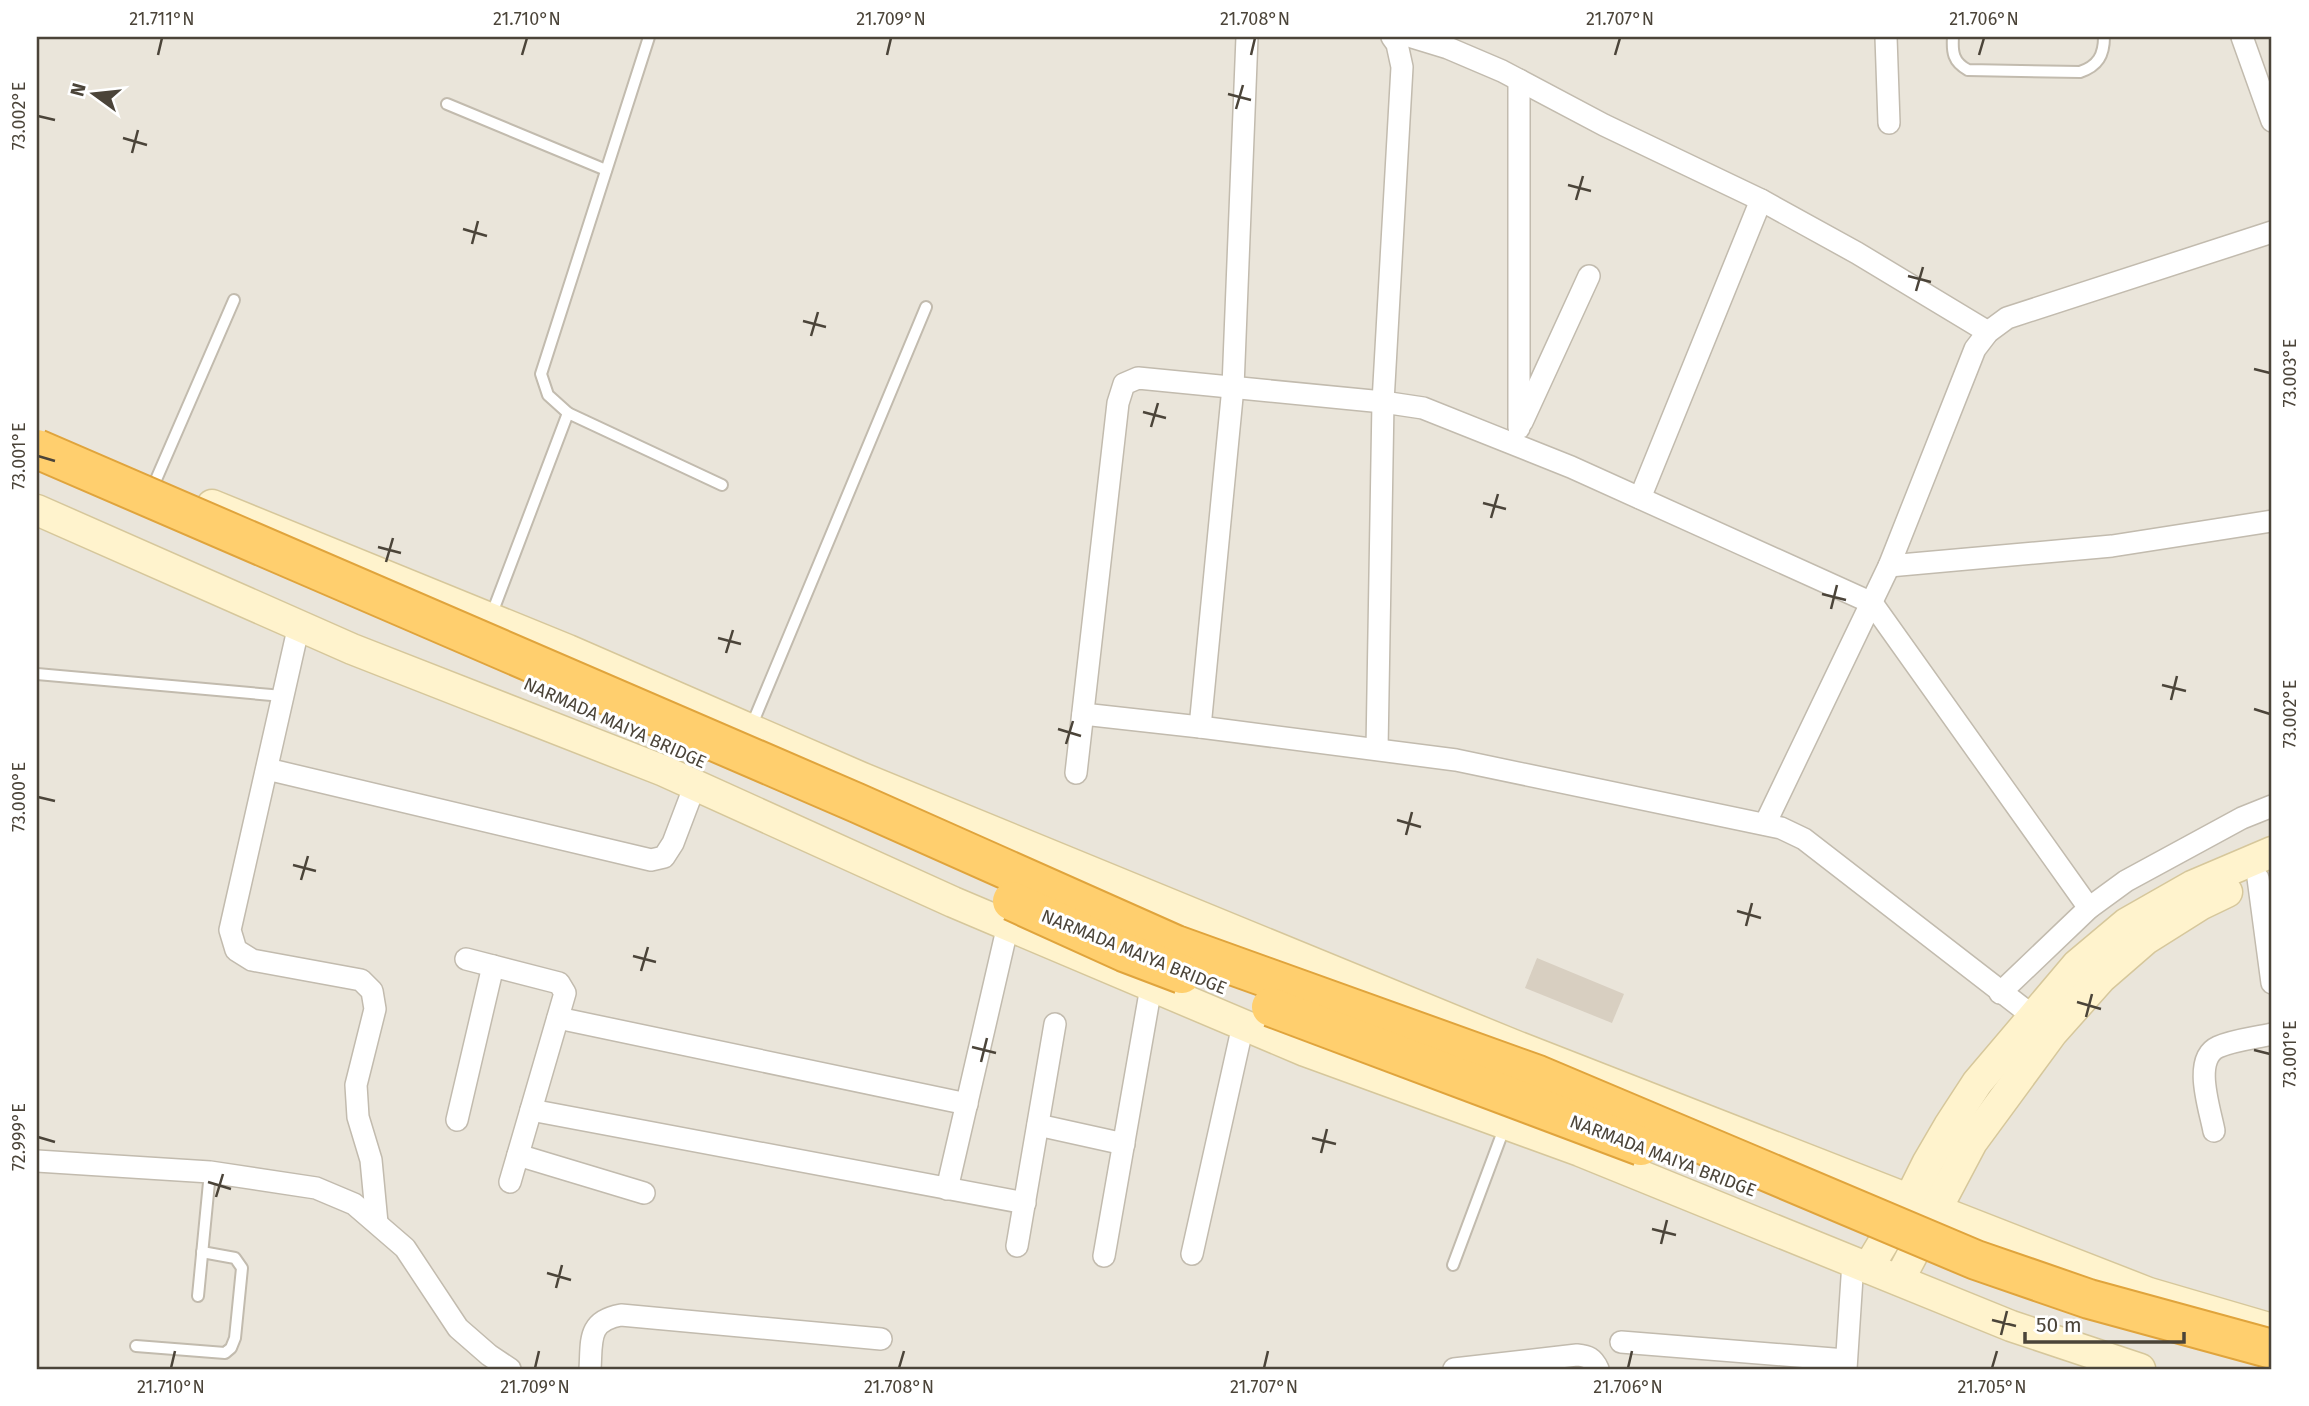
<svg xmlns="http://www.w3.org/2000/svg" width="2309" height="1406" font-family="'Fira Sans',sans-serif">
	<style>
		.residential { fill: #eae5da }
		.building { fill: #d8cfc1 }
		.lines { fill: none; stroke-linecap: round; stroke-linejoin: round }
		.lane-casing { stroke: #c2bbae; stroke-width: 14 }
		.street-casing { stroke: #c2bbae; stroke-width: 24 }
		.secondary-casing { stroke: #d6c79b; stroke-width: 33 }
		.lane { stroke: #fff; stroke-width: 10 }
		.street { stroke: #fff; stroke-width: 21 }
		.secondary { stroke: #fff3cd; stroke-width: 30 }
		.highway-bridge-casing { stroke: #e0a43c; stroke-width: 42; stroke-linecap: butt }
		.highway-bridge { stroke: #ffcf6e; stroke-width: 38 }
		.ticks { fill: none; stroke: #4b4439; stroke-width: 2.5 }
		.labels { text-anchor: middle; stroke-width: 6; stroke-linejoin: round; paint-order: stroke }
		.street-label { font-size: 18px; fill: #4b4439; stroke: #fff }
		.neatline { fill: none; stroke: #4b4439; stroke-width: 2.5 }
		.ticks-label { font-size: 18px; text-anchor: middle; fill: #4b4439 }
	</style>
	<rect width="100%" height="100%" fill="#f6f3ec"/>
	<rect class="residential" x="37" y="37" width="2235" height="1332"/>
	<polygon class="building" points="1537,958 1624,994 1612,1023 1525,988"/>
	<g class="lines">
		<defs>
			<g id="lane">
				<path d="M1953,37C1952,52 1953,62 1968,70L2080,72C2098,66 2104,55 2104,37"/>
				<polyline points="447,104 606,170"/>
				<polyline points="568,413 722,485"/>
				<polyline points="155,482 234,300"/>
				<polyline points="491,616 568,413 548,395 541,374 649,37"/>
				<polyline points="37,674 283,696"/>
				<polyline points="751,727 926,307"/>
				<polyline points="1453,1265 1505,1126"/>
				<polyline points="198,1296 210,1172"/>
				<polyline points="136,1346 225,1353 231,1348 235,1338 242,1268 235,1258 202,1252"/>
			</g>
			<g id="street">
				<polyline points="1412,37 1448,48 1502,71 1604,125 1761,200 1857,253 1988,332"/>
				<polyline points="1886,37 1889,123"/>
				<polyline points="2242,37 2272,121"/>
				<polyline points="1522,422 1589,276"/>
				<polyline points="1519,428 1519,80"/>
				<polyline points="1640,498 1761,200"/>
				<polyline points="1889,566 2112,546 2272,521"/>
				<polyline points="299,625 230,930 236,950 252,960 361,980 372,991 375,1009 356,1085 358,1117 371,1160 377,1223"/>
				<polyline points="1083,714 1200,727 1456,760 1781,828 1804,839 2043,1024"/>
				<polyline points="1200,727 1233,387 1247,37"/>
				<polyline points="1377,749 1383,402 1402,67 1397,44 1392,37"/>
				<polyline points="267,769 651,860 664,857 673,843 695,785"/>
				<polyline points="1076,773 1118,403 1124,384 1138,378 1383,402 1423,408 1571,467 1872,603 2089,908"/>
				<polyline points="1765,824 1889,566 1975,349 1988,332 2007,318 2272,232"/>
				<polyline points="2258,878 2272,983"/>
				<polyline points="466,959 559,983 565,993 510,1182"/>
				<polyline points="2000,993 2089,908 2126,881 2242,818 2272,806"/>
				<polyline points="558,1018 967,1104"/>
				<polyline points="531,1110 1025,1203"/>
				<polyline points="457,1120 493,966"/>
				<polyline points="1038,1125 1124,1144"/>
				<path d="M2214,1131C2210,1109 2192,1059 2218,1047C2234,1040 2255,1038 2272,1034"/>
				<polyline points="518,1155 644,1193"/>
				<polyline points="37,1161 210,1172 316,1188 354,1204 405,1248 458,1328 489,1355 510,1369"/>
				<polyline points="947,1189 1008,925"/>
				<polyline points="1017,1246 1055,1024"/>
				<polyline points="1192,1254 1243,1025"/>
				<polyline points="1104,1256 1151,987"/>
				<polyline points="1621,1342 1846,1360"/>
				<path d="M590,1369C592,1341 587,1321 621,1315L881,1339"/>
				<path d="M1454,1369L1577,1355C1588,1356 1593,1358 1598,1369"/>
				<polyline points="1846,1369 1853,1262"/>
			</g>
			<g id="secondary">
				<polyline points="212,505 568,650 860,777 1511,1044 2149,1293 2272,1329"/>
				<polyline points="37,510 352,649 664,771 953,902 1305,1051 1580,1151 2011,1326 2140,1369"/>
				<polyline points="1868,1268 1909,1200 1928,1162 1949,1126 1977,1083 2077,965 2127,923 2192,886 2272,852"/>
				<polyline points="1899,1280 1972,1142 2052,1033 2101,978 2146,939 2200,905 2227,892"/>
			</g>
		</defs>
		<use href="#lane" class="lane-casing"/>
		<use href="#street" class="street-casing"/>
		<use href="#secondary" class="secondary-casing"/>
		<use href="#lane" class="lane"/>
		<use href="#street" class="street"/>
		<use href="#secondary" class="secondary"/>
		<defs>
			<g id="highway-bridge">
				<polyline points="37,449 857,803 1176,945 1538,1075 1976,1260 2089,1299 2272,1349"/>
				<polyline points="1012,901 1124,952 1182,974"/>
				<polyline points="1271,1007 1641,1146"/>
			</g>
		</defs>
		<use href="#highway-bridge" class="highway-bridge-casing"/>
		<use href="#highway-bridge" class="highway-bridge"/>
	</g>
	<path class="ticks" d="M158,55L162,38M522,55L527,38M887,55L891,38M1251,55L1255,38M1615,55L1620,38M1979,55L1984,38M1228,94L1251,100M1236,109L1243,85M38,116L55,120M123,138L147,145M132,153L138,130M1568,185L1591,191M1576,200L1583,176M463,229L487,236M472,244L478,221M1908,276L1931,282M1916,291L1923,267M803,321L826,327M811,336L818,312M2254,369L2270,373M1143,412L1166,418M1151,427L1158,403M38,456L55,461M1483,503L1506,509M1491,518L1498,494M378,547L401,553M386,562L393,538M1822,594L1846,600M1831,609L1837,585M718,638L741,644M726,653L733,630M2162,685L2186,691M2171,700L2177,676M2254,709L2270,714M1058,729L1081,736M1066,744L1073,721M38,797L55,801M1397,820L1421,827M1406,835L1412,812M293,865L316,871M301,880L308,856M1737,911L1761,918M1746,926L1752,903M633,956L656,962M641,971L648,947M2077,1002L2101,1009M2086,1017L2092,994M972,1047L996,1053M2254,1050L2270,1054M981,1062L987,1038M38,1137L55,1142M1312,1138L1336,1144M1321,1153L1327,1129M208,1182L231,1189M216,1197L223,1174M1652,1229L1676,1235M1661,1244L1667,1220M547,1273L571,1280M556,1288L562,1265M1992,1320L2016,1326M2001,1335L2007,1311M171,1368L175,1351M535,1368L539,1351M899,1368L904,1351M1264,1368L1268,1351M1628,1368L1632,1351M1992,1368L1997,1351"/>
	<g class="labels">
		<g class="street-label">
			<text transform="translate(615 723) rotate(24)" y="6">NARMADA MAIYA BRIDGE</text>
			<text transform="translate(1134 952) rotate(22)" y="6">NARMADA MAIYA BRIDGE</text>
			<text transform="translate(1663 1156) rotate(21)" y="6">NARMADA MAIYA BRIDGE</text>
		</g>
	</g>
	<rect width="2309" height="1406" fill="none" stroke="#ffffff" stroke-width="77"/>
	<g transform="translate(94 94) rotate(285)" stroke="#ffffff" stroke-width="5" paint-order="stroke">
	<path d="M0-5L12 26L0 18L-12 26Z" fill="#4b4439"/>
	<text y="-10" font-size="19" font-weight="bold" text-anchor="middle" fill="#4b4439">N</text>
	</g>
	<path d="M2025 1332v10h159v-10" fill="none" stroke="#4b4439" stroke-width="3.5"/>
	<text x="2036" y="1332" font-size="21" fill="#4b4439" stroke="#ffffff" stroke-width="5" paint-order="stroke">50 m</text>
	<rect x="38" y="38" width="2232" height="1330" class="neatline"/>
	<g class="ticks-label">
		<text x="162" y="25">21.711°N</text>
		<text x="527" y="25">21.710°N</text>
		<text x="891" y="25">21.709°N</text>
		<text x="1255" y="25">21.708°N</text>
		<text x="1620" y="25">21.707°N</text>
		<text x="1984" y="25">21.706°N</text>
		<text transform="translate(19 116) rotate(-90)" y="6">73.002°E</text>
		<text transform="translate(2290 373) rotate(-90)" y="6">73.003°E</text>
		<text transform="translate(19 456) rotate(-90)" y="6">73.001°E</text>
		<text transform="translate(2290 714) rotate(-90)" y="6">73.002°E</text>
		<text transform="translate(19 797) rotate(-90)" y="6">73.000°E</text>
		<text transform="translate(2290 1054) rotate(-90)" y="6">73.001°E</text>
		<text transform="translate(19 1137) rotate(-90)" y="6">72.999°E</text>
		<text x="171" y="1393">21.710°N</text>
		<text x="535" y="1393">21.709°N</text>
		<text x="899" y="1393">21.708°N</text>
		<text x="1264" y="1393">21.707°N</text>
		<text x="1628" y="1393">21.706°N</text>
		<text x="1992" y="1393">21.705°N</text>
	</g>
</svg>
